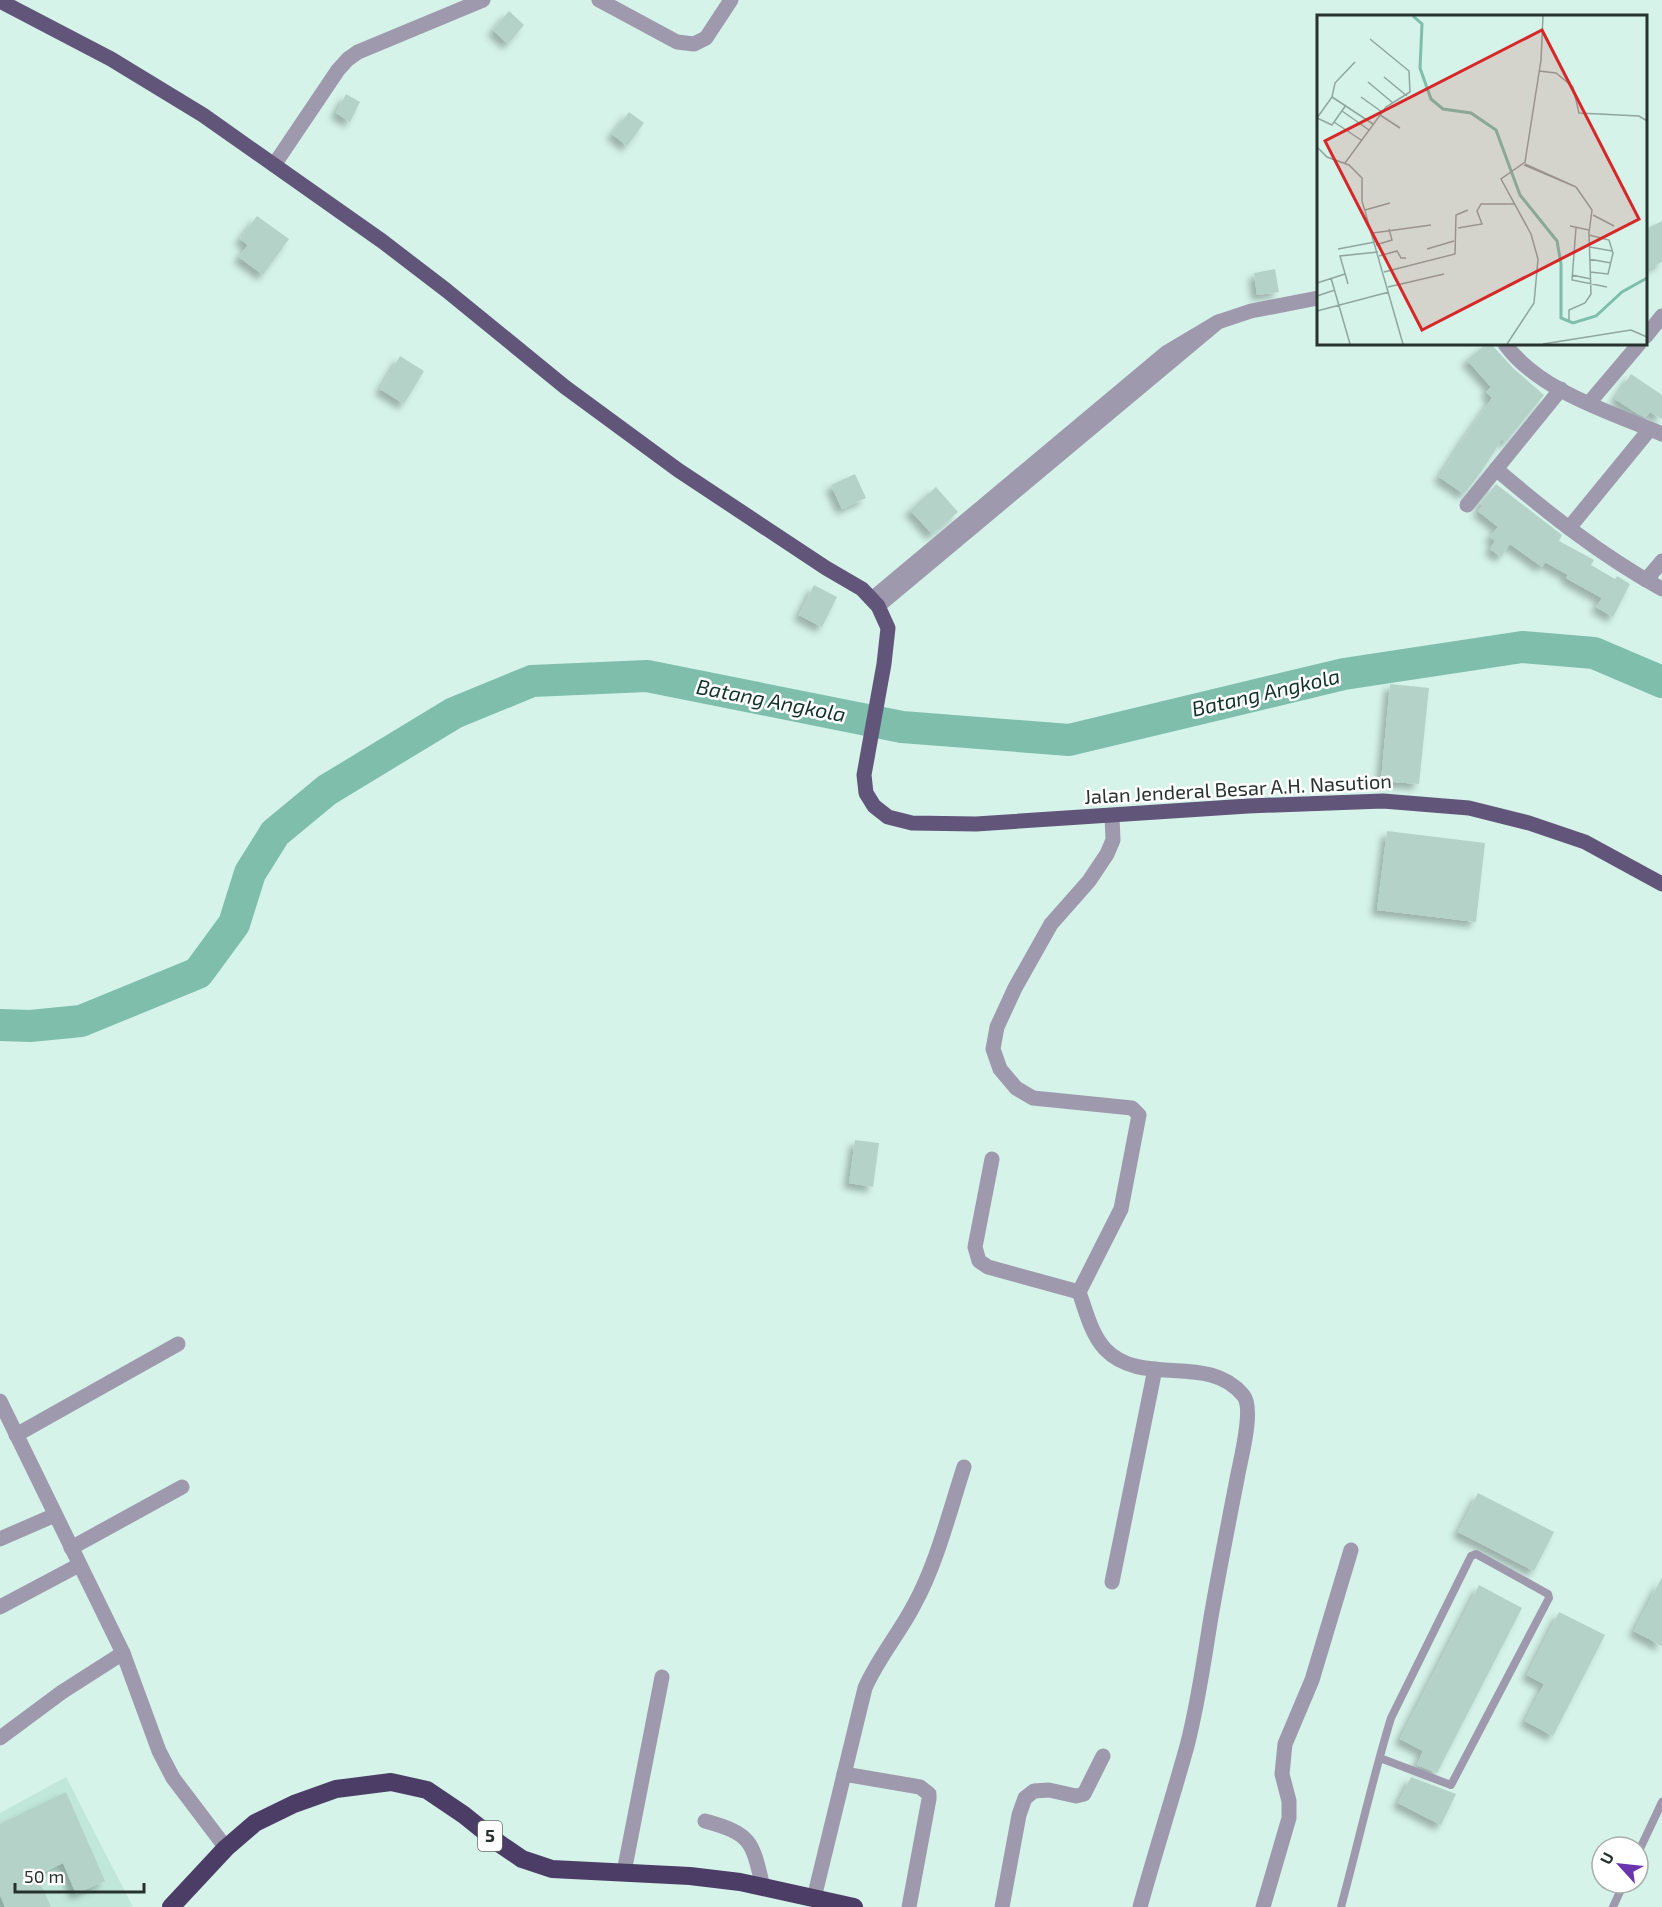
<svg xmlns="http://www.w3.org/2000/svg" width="1662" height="1907" font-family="'Exo 2',sans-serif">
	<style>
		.built { fill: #c1e7da }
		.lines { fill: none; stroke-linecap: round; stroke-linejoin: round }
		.river { stroke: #7ebeab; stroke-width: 32 }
		.building { fill: #b5d2c8; filter: url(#shadow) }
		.lane { stroke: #9f99ae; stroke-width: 8 }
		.street { stroke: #9f99ae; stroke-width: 15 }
		.primary { stroke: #62557a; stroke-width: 15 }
		.highway { stroke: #4c3d67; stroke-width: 18 }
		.labels { text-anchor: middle; stroke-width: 5; stroke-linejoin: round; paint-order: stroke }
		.shield { fill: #fff; stroke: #68706d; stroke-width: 1.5 }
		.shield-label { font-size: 18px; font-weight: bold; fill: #27322e }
		.street-label { font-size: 20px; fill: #27322e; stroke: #fff }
		.water-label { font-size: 21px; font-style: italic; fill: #123229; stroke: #fff }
		.inset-river { fill: none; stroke: #7ebeab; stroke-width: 3 }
		.inset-road { fill: none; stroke: #8fa69e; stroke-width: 1.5 }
		.view { fill: #d62828; fill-opacity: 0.15; stroke: #d62828; stroke-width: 3 }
		.inset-edge { fill: none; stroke: #27322e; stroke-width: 3 }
	</style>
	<defs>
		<filter id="shadow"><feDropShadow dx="-5.5" dy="5.5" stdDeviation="3" flood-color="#0004"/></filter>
	</defs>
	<rect width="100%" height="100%" fill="#d5f3e9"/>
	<polygon class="built" points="66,1777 133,1907 0,1907 0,1813"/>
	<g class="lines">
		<polyline class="river" points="0,1025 30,1026 81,1021 198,973 234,924 250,873 275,833 327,790 454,713 532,681 647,676 902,727 1069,740 1344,674 1522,647 1594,653 1662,682"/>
	</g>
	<g class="building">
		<polygon points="509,11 524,25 508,44 493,30"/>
		<polygon points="346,94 360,102 350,122 336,113"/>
		<polygon points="629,112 644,123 627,146 612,134"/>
		<polygon points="257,216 289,239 263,275 239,257 248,245 240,239"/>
		<polygon points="1662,221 1662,262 1646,270 1646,229"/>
		<polygon points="1275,269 1279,292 1257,295 1254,273"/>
		<polygon points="1486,344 1491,344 1513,368 1544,395 1506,442 1502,439 1481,472 1464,494 1439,477 1464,438 1492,398 1486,392 1491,387 1467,360"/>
		<polygon points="400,356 424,371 404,404 380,389"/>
		<polygon points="1631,374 1662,395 1662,419 1650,412 1646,417 1638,414 1615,399"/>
		<polygon points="855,474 866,498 842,509 831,485"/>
		<polygon points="1496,484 1562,535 1559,541 1594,560 1591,565 1615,579 1617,576 1630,584 1613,617 1596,607 1602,598 1566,578 1568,575 1545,562 1542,567 1510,544 1501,557 1490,549 1495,541 1490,537 1498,527 1478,511 1482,506 1480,504"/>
		<polygon points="936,487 958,512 932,534 910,510"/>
		<polygon points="814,585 837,597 822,627 799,615"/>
		<polygon points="1390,684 1429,688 1419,784 1381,781"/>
		<polygon points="1387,831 1485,843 1476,922 1377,910"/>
		<polygon points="855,1140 879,1143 873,1187 849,1183"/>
		<polygon points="1478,1493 1554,1532 1534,1571 1458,1532"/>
		<polygon points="1662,1577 1662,1646 1634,1631"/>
		<polygon points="1479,1585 1522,1608 1437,1773 1417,1765 1423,1751 1400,1739"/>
		<polygon points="1559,1612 1605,1635 1553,1736 1525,1721 1544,1684 1527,1675"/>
		<polygon points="1411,1777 1456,1794 1441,1825 1398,1803"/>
		<polygon points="66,1792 105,1881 76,1894 63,1863 37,1876 51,1907 5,1907 0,1895 0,1824"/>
	</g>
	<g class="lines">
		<g class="lane">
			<polyline points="1638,1853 1662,1802"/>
			<path d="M1341,1907C1358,1844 1372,1780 1391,1718L1471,1556L1476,1554L1548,1594L1549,1598L1451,1785L1380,1758"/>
			<polyline points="1613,1907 1624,1883"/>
		</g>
		<g class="street">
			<polyline points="599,0 677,42 694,44 706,38 731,0"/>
			<polyline points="274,165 338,70 348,59 358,52 483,0"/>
			<polyline points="1218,322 1251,311 1318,298"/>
			<polyline points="1646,336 1662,316"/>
			<path d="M1505,344C1539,391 1610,412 1662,434"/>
			<polyline points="1589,403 1639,344"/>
			<path d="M1496,469C1549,514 1602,556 1662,589"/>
			<polyline points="1467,505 1561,389"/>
			<polyline points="1569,528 1650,429"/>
			<polyline points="1646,580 1662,561"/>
			<polyline points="872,599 1166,353 1218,322 878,606"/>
			<path d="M992,1159L975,1247L979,1261L988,1267L1079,1292C1086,1311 1091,1334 1105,1349C1142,1388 1208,1352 1243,1395C1255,1408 1240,1461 1237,1479C1228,1525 1219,1571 1211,1617C1204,1660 1198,1704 1187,1746C1172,1800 1155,1853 1140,1907"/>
			<polyline points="1079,1292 1121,1209 1139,1115 1132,1108 1033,1098 1016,1088 1000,1069 993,1049 997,1027 1015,988 1051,924 1089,881 1107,854 1113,840 1112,816"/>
			<polyline points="0,1401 123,1653 159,1751 173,1778 226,1848"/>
			<polyline points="16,1435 178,1344"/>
			<polyline points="0,1539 55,1515"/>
			<polyline points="71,1548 182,1487"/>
			<polyline points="1112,1582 1155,1369"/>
			<polyline points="0,1607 79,1565"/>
			<polyline points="0,1738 62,1692 123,1653"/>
			<polyline points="844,1774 920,1787 929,1794 929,1799 909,1907"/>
			<path d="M705,1821C752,1834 752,1841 763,1887"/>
			<polyline points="624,1872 662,1677"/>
			<path d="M814,1898L865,1688C878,1658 899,1634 914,1605C937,1563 949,1513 964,1467"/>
			<polyline points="1002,1907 1019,1815 1025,1798 1034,1791 1049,1790 1076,1796 1084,1794 1103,1756"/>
			<polyline points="1263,1907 1289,1818 1289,1801 1282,1774 1285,1744 1312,1680 1351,1550"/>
		</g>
		<polyline class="primary" points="0,1 111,59 203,115 382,241 446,290 565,387 678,470 826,568 862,589 878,606 888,628 884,664 864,775 866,793 874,806 888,817 912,823 976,824 1248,806 1383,801 1469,808 1529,823 1585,842 1662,884"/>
		<polyline class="highway" points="171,1907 226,1848 255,1823 294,1804 336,1789 391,1782 427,1790 464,1815 500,1844 522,1859 552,1869 690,1876 740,1882 854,1907"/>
	</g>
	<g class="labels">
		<rect class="shield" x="478" y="1821" width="24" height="30" rx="4.5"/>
		<g class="shield-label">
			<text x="490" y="1842">5</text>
		</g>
		<g class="street-label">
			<text transform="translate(1238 789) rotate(-3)" y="7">Jalan Jenderal Besar A.H. Nasution</text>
		</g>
		<g class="water-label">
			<text transform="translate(1266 693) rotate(-13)" y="7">Batang Angkola</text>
			<text transform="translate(771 701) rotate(11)" y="7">Batang Angkola</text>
		</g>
	</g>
	<g transform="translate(1317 15)">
		<rect width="330" height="330" fill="#d5f3e9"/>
		<path class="inset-river" d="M96,1L105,9L103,53L114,84L126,94L154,98L179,115L203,180L240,226L244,249V303L256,308L279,301L305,277L330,263"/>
		<path class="inset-road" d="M222,56L239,58L256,72L262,98L322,101L330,106M67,62L90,81M51,67L76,88M15,82L56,109M44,82L65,97M25,96L52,115M63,100L83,113M0,103L15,82L18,68L38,47M0,103L15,110L29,90M17,107L44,125M0,132L10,142L32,150L45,163V186L86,329M28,148L69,92L93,77L92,56L53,24M207,150L259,172L208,149M48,195L73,188M276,200L297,211M253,211L272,215M141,213L165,209L160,196L164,189H197M259,213L255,265L290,272M56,218L114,210M272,220L292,225L296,238L291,259L273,257M59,230L75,225L72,214M273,232L295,236M21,234L58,227M110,234L137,226M62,241L80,236L84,243H89M272,244L294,248M67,257L138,239L139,200L151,195M255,260L274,264M14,263L33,329M0,268L28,259M31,269L23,241L61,237M71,272L127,259M0,281L18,275M0,296L72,277M252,305V295L268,288L274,279L272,218L275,195L259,172M190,329L217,288L221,244L214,219L184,164L208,147L224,45L226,1M226,329L314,315L330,322"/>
		<path class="view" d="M225,15L322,204L105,315L8,126Z"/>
		<rect width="330" height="330" class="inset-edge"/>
	</g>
	<g transform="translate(1620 1865) rotate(297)"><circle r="28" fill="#ffffff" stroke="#a9adab" stroke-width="1.5"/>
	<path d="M0-4.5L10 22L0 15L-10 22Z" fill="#6b36ad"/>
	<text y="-9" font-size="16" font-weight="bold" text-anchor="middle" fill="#27322e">U</text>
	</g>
	<path d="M15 1883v9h129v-9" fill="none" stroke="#27322e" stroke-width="3"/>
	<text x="24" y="1883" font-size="18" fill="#27322e" stroke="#ffffff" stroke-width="4.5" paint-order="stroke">50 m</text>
</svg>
